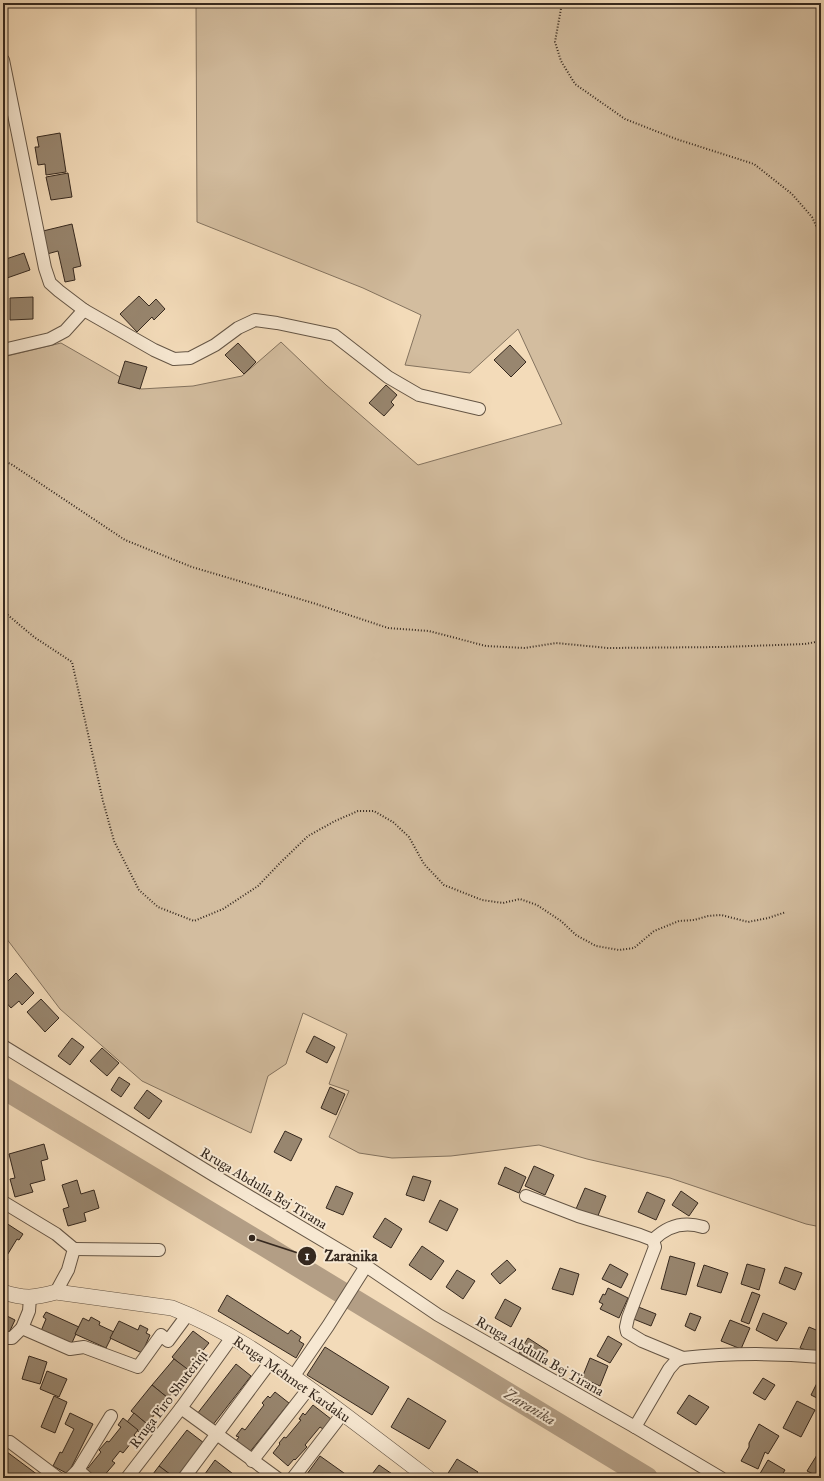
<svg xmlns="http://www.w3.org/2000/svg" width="824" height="1481" font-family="'IM FELL Great Primer',serif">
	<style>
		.green { fill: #d3bd9f; stroke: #84735f }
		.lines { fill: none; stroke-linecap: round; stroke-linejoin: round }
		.river { stroke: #b39e85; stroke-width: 22 }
		.building { fill: #98866f; stroke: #36291f }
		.minor-casing { stroke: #655646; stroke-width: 14 }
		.tertiary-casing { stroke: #655646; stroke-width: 16 }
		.path { stroke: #36291f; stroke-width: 2; stroke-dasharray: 1 2; stroke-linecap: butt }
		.minor { stroke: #f7e8d2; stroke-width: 12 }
		.tertiary { stroke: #f7e8d2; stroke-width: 15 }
		.labels { text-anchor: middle; stroke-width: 4; stroke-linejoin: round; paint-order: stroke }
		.street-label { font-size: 14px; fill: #36291f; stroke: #f7e8d2 }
		.water-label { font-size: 15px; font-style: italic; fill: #5c4c3e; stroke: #f7e8d2 }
		.leader { fill: none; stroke: #36291f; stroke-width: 1.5 }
		.callout-dot { fill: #36291f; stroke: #f7e8d2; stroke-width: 1.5 }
		.mark-label { font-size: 12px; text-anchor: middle; font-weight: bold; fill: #fff }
		.callout-label { font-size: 15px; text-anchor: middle; font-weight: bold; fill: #36291f; stroke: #f7e8d2; stroke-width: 4; stroke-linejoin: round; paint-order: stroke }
	</style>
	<rect width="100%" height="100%" fill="#f3dbb9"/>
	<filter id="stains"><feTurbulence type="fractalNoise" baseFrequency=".005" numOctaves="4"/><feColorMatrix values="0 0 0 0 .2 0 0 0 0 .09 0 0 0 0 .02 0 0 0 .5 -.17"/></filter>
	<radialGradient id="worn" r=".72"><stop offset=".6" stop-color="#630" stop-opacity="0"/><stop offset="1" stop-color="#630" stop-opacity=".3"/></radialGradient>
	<polygon class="green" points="196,3 821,3 821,1227 806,1224 670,1178 587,1159 539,1145 451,1156 392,1158 359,1153 329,1137 349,1091 329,1084 347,1034 303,1013 286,1064 268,1076 251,1133 142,1081 60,1009 3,934 3,357 61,343 141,389 193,386 242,376 281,342 326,385 418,465 562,424 518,329 470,373 405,365 421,315 363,288 197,222"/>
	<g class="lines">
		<polyline class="river" points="3,1088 252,1238 647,1478"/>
	</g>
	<g class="building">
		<polygon points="60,133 66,172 46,175 45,164 38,165 35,147 39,147 37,137"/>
		<polygon points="68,173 72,197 51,200 46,177"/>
		<polygon points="72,224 81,266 73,268 75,280 65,282 58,251 47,254 43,231"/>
		<polygon points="24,253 30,270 7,278 3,267 3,260"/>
		<polygon points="139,296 149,306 156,299 165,309 154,320 152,317 137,332 120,314"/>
		<polygon points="33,297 33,319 10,320 10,298"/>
		<polygon points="238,343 256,362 244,374 225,355"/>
		<polygon points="510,345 526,362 511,377 494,360"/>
		<polygon points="125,361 147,367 140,389 118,383"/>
		<polygon points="386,385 397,395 391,402 394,405 384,416 369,403"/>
		<polygon points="16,973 34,993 22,1005 19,1001 11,1008 3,999 3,986"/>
		<polygon points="41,999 59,1018 45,1032 27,1012"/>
		<polygon points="314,1036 335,1047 327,1063 306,1052"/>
		<polygon points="72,1038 84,1047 70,1065 58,1056"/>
		<polygon points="102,1048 119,1063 107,1076 90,1061"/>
		<polygon points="119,1077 130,1084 121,1097 111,1090"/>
		<polygon points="330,1087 345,1094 336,1115 321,1108"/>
		<polygon points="147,1090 162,1101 149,1119 134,1108"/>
		<polygon points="285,1131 302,1139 291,1161 274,1152"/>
		<polygon points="44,1144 48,1159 41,1161 45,1180 30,1184 33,1192 15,1197 10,1179 15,1178 9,1154"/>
		<polygon points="534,1166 554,1175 545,1195 525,1186"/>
		<polygon points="505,1167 526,1177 519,1193 498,1184"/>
		<polygon points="413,1176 431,1181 424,1201 406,1195"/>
		<polygon points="77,1180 81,1194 94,1190 99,1208 84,1213 86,1221 68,1226 63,1209 69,1207 62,1185"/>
		<polygon points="336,1186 353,1193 343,1215 326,1208"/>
		<polygon points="585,1188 606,1196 597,1218 576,1209"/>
		<polygon points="681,1191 698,1203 689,1216 672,1205"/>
		<polygon points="647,1192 665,1200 656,1220 638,1212"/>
		<polygon points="440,1200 458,1209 447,1231 429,1222"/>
		<polygon points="385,1218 402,1229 391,1248 373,1237"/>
		<polygon points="3,1221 23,1234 19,1240 17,1239 6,1257 8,1259 4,1265"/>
		<polygon points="422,1246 444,1261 431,1280 409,1265"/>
		<polygon points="670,1256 695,1263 686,1295 661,1289"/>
		<polygon points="507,1260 516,1270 500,1284 491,1274"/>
		<polygon points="610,1264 628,1274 621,1288 602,1279"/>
		<polygon points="747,1264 765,1269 759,1290 741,1284"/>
		<polygon points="704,1265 728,1273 721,1293 697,1286"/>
		<polygon points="785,1267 802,1273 795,1290 779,1283"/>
		<polygon points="560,1268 579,1274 573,1295 552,1289"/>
		<polygon points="457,1270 475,1281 463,1299 446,1287"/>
		<polygon points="608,1288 628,1298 619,1318 600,1309 603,1304 599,1302 603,1294 605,1295"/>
		<polygon points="752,1292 760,1295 749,1324 741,1321"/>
		<polygon points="227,1295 288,1334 291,1330 301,1337 299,1341 304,1344 296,1358 218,1311"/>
		<polygon points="505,1299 521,1308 511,1327 495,1318"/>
		<polygon points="636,1306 656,1314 651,1326 631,1318"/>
		<polygon points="46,1312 79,1327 71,1345 41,1331 46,1319 43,1317"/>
		<polygon points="690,1313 701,1317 695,1331 685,1326"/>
		<polygon points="763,1313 787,1323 777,1341 756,1330"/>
		<polygon points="3,1314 15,1320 7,1337 3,1335"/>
		<polygon points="91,1317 100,1322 99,1325 114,1332 106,1348 75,1334 83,1318 89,1321"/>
		<polygon points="730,1320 750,1328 741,1349 721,1341"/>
		<polygon points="119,1321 138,1330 140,1325 148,1329 146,1333 150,1335 142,1353 110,1338"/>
		<polygon points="809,1327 821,1332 821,1337 816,1353 800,1348"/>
		<polygon points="193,1331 209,1343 187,1370 172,1357"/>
		<polygon points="608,1336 622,1344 610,1363 597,1356"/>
		<polygon points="528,1338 548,1351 538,1366 519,1353"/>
		<polygon points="325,1347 389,1387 372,1415 307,1375"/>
		<polygon points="29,1356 47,1362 40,1384 22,1379"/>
		<polygon points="590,1358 608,1366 600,1386 582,1378"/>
		<polygon points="174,1359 190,1371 168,1398 152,1385"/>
		<polygon points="236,1364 251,1376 212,1426 197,1414"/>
		<polygon points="47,1371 67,1379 59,1397 40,1389"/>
		<polygon points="820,1377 821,1377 821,1400 811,1395"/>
		<polygon points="763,1378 775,1385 765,1400 753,1393"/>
		<polygon points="152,1385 168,1398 147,1424 131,1411"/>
		<polygon points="275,1392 289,1403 249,1453 235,1442 239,1437 236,1436 242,1428 245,1430 264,1405 262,1403 268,1396 270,1398"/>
		<polygon points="689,1395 709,1407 696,1425 677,1413"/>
		<polygon points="54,1396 67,1402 55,1433 41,1427"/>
		<polygon points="408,1398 446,1421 429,1449 391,1427"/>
		<polygon points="797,1401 815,1410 801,1437 783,1428"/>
		<polygon points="313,1405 331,1419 323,1429 320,1427 305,1445 307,1447 295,1460 294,1459 288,1466 273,1453 280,1444 279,1443 284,1437 286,1438 301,1420 299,1419 303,1413 305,1415"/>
		<polygon points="70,1413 93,1424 68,1474 53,1466 60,1452 62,1453 74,1429 65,1424"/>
		<polygon points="134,1413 147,1424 140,1433 127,1422"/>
		<polygon points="123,1418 138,1430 134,1435 136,1437 123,1453 120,1451 112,1461 115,1463 102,1478 89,1478 82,1472 86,1466 88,1468 101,1452 99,1450 107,1441 109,1442 121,1427 118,1425"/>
		<polygon points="759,1424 779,1436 768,1454 765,1452 758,1469 741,1461 749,1447 749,1443"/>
		<polygon points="187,1430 204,1443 177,1478 175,1478 159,1466"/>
		<polygon points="3,1449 42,1478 13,1478 3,1471"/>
		<polygon points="817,1455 821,1457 821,1478 807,1471"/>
		<polygon points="320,1456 351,1478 304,1478"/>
		<polygon points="457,1459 478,1472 474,1478 445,1478"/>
		<polygon points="215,1460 237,1477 236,1478 202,1478"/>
		<polygon points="768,1460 785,1470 780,1478 758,1477"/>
		<polygon points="379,1465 398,1478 369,1478"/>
		<polygon points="159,1466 175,1478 150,1478"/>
	</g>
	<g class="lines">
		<defs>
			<g id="minor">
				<polyline points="3,60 45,268 50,283 59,291 84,310 154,350 174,359 190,358 215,345 238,328 255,320 277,323 334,335 388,377 419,395 479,409"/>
				<polyline points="3,350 50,339 65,331 84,310"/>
				<polyline points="3,1046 215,1176 366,1266 438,1315 635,1427 721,1478"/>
				<polyline points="526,1196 578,1216 640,1235 653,1240 655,1247 628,1318 626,1327 627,1332 642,1341 683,1358"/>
				<polyline points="3,1202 56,1234 74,1249 68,1270 56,1292"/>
				<path d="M653,1240C667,1226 684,1221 703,1227"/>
				<polyline points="74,1249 159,1250"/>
				<polyline points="22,1328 29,1311 30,1298"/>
				<polyline points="3,1338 12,1338 22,1328 70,1349 84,1347 138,1367 161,1335 168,1341 188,1314"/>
				<polyline points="293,1377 328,1326 366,1266"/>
				<polyline points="181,1408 277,1478"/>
				<path d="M635,1427L669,1369L676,1361L683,1358C729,1353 775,1353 821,1357"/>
				<polyline points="10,1442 58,1478"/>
				<polyline points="252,1461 309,1388"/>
				<polyline points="78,1470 87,1478"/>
				<polyline points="70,1478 78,1470 111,1416"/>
				<polyline points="127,1478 181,1408 232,1337"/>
				<polyline points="184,1478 271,1361"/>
				<polyline points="293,1478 343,1413"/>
			</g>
			<path id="tertiary" d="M3,1292C24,1299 35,1298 56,1292L172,1308C224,1328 269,1359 313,1391C352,1420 390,1449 428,1478"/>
		</defs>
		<use href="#minor" class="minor-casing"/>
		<use href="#tertiary" class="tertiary-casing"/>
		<g class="path">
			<polyline points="562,3 555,42 561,61 575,84 625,119 676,139 754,164 792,194 812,217 821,236"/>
			<polyline points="3,461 11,464 125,540 192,567 313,603 388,628 429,631 486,646 525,648 556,643 608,648 722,647 805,644 821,641"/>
			<polyline points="3,611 34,637 72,662 103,801 114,841 139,890 158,907 194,921 223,909 258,886 280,863 308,836 335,821 358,811 374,811 393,822 409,837 424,864 444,885 482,900 503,903 520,899 537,905 561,921 576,935 596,946 619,950 634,948 654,931 679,921 694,920 708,916 721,915 748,922 768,918 786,912"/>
		</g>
		<use href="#minor" class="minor"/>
		<use href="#tertiary" class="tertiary"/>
	</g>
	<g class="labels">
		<g class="street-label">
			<text transform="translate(264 1188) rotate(31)" y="5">Rruga Abdulla Bej Tirana</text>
			<text transform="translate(540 1356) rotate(30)" y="5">Rruga Abdulla Bej Tirana</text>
			<text transform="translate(292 1379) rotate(35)" y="5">Rruga Mehmet Kardaku</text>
			<text transform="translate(168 1399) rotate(-53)" y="5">Rruga Piro Shuteriqi</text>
		</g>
		<g class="water-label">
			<text transform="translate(530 1407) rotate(31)" y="5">Zaranika</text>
		</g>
	</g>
	<path class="leader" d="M252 1238L307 1256"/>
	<g class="callout-dot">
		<circle cx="252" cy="1238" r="4"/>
		<circle cx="307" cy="1256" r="10"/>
	</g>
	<g class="mark-label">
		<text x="307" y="1260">1</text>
	</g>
	<g class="callout-label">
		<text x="351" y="1261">Zaranika</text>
	</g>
	<rect width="824" height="1481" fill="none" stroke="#f3dbb9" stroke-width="16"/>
	<rect x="4" y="4" width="816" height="1473" fill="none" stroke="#36291f" stroke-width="2"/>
	<rect x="8" y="8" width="808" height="1465" fill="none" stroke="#36291f"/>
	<rect width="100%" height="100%" filter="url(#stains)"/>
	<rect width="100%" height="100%" fill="url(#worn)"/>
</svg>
